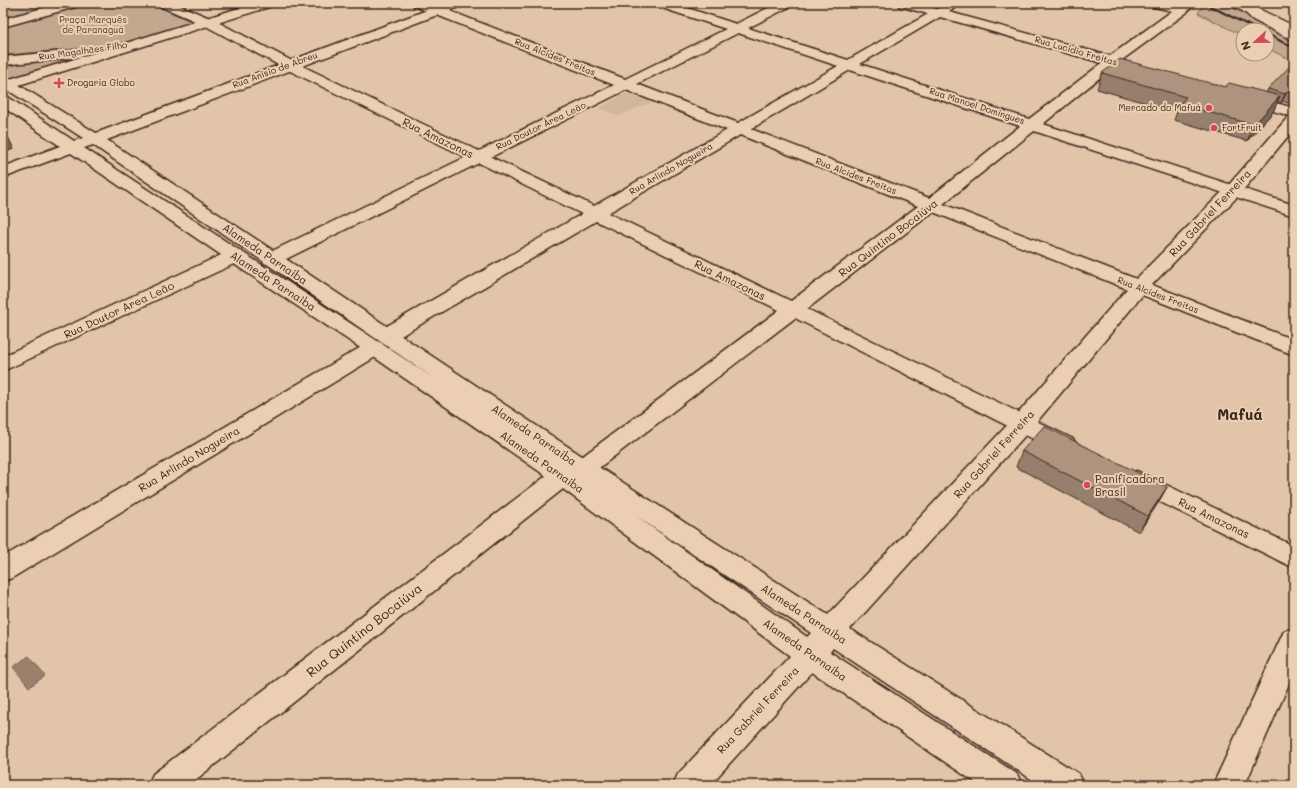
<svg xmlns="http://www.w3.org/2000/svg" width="1297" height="788" font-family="Mali,sans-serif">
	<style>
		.built { fill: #d2b69c }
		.green { fill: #c3a890; stroke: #7f6957 }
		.water { fill: #99816c; stroke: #735e4d }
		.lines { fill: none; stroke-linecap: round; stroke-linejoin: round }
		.street-casing { stroke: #3b2a1e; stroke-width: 3 }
		.secondary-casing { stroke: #3b2a1e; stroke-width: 3 }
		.primary-casing { stroke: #3b2a1e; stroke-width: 3 }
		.street { fill: #ecceb2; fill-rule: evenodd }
		.secondary { fill: #ecceb2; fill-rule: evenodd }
		.primary { fill: #ecceb2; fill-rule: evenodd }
		.rail { stroke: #3b2a1e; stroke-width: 2 }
		.wall { fill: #967f6c; stroke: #3b2a1e }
		.shaded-wall { fill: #7a6858; stroke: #3b2a1e }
		.building { fill: #ae947e; stroke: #3b2a1e }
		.poi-dot { fill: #d1495b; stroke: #ecceb2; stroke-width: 1.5 }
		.labels { text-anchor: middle; stroke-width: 4; stroke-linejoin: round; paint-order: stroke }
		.far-park-label { font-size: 9px; fill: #4f3d2f; stroke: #ecceb2 }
		.far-street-label { font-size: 9px; fill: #3b2a1e; stroke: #ecceb2 }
		.far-poi-label { font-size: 9px; fill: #3b2a1e; stroke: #ecceb2; text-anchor: start }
		.street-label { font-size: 11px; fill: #3b2a1e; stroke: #ecceb2 }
		.poi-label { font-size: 11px; fill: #3b2a1e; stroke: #ecceb2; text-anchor: start }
		.near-street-label { font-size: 13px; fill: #3b2a1e; stroke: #ecceb2 }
		.district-label { font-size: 15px; font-weight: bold; fill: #3b2a1e; stroke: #ecceb2 }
	</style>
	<rect width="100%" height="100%" fill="#e2c4a9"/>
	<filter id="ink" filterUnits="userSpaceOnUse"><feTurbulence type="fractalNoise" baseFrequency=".025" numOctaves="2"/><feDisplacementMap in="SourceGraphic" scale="8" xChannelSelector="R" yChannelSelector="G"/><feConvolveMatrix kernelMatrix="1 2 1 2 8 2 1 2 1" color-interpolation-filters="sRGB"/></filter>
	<g filter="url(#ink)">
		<polygon class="built" points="627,93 652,102 618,116 599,108"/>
		<g class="green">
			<polygon points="3,3 66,3 3,20"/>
			<polygon points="90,3 150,3 194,23 143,39 105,47 3,55 3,27"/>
			<polygon points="1205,3 1223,3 1294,40 1294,62 1267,48 1267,30 1243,30 1243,36 1198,13"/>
			<polygon points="90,55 11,80 3,75 3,65"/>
		</g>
		<polygon class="water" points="29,656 45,676 29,687 13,667"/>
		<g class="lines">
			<defs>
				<g id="street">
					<path d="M158,3H174L212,19L294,62L479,151L614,85L414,6L412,3H429L625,79L726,29L656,6L654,3H672L736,24L778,3H793L791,6L748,28L848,60L928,14L899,6L897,3H917L937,9L946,3H961L949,12L1110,56L1172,11L1150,6L1148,3H1169L1179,6L1182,3H1195L1186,13L1122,60L1129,64L1127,67L1122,68L1114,66L1043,124L1294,205V216L1034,131L943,204L1294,340V355L933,212L807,309L1073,439L1077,445L1073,451L1065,453L1057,451L795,318L591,474L583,477L575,474L571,468L575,462L779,310L596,221L394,340L387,341L380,340L377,335L380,330L582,214L479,163L278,263L271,265L264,263L262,259L264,255L466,157L284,68L204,25L160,6ZM940,17L1102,63L1029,119L860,64ZM738,33L838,66L738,123L637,84ZM850,70L1020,126L929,198L751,129ZM626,90L727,130L594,206L491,157ZM740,135L918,206L791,301L608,213Z"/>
					<polygon points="1247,95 1294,108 1294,117 1242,102 1240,99 1242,96"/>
					<polygon points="375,341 382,343 385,348 382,353 12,578 3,581 3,557 368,343"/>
					<polygon points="1137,471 1294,546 1294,568 1128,486 1125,480 1128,474"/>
				</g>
				<g id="secondary">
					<polygon points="61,3 81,3 79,6 3,27 3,19"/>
					<path d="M255,3H274L272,6L19,85L96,133L446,3H463L461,6L107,140L591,462L828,615L1014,418L1132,283L1227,187L1289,116L1294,114V129L1239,195L1146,291L1030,430L850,629L1079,774L1084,785H1040L833,648L830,652L1017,774L1022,785H979L812,672L710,785H673L678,774L790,656L563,489L189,785H148L153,774L546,476L368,353L234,264L3,371V356L221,255L71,153L3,178V167L60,146L3,107V96L8,97L74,141L83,138L3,87V77L10,79ZM93,145L432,377L84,148ZM636,516L811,633L807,637Z"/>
					<polygon points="1246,4 1294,32 1294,41 1253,20 1240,8"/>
					<polygon points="76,50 81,51 83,54 81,57 3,65 3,57"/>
					<polygon points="1294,628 1294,672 1245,785 1213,785 1284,631"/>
				</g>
				<polygon id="primary" points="1230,3 1246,3 1294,26 1294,35 1232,6"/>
			</defs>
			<use href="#street" class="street-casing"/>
			<use href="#secondary" class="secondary-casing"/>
			<use href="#primary" class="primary-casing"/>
			<use href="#street" class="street"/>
			<use href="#secondary" class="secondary"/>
			<use href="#primary" class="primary"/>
			<g class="rail">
				<polyline points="1204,3 1258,30"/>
				<polyline points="1267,34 1294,48"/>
			</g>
		</g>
		<g class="wall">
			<polygon points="1294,66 1294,100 1291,104 1282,101 1281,103 1277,102 1273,112 1247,141 1174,120 1177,112 1097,89 1102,73 1266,93 1268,89"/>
			<polygon points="1022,451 1167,487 1158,503 1139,532 1016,467"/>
		</g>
		<g class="shaded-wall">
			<polygon points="1287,92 1282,101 1281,103 1285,94"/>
			<polygon points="1280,96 1273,112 1247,141 1254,125"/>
			<polygon points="8,137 14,149 3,153 3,138"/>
			<polygon points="1167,487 1158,503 1139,532 1148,516"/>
		</g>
		<g class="building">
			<polygon points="1120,59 1225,87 1229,83 1280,96 1254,125 1180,104 1186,97 1102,73"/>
			<polygon points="1291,65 1294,66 1294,94 1287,92 1285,94 1268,89"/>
			<polygon points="3,133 8,137 3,138"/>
			<polygon points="1044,426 1167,487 1148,516 1022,451"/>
		</g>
	</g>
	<g class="poi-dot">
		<path d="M57 77h4v4h4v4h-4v4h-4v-4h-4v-4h4z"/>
		<circle cx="1209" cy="108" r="4"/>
		<circle cx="1214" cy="128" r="4"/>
		<circle cx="1087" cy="485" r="4"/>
	</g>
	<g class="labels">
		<g class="far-park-label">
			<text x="93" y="23">Praça Marquês<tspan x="93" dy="10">de Paranaguá</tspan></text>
		</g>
		<g class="far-street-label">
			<text transform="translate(83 51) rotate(-8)" y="3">Rua Magalhães Filho</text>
			<text transform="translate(1076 51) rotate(16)" y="3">Rua Lucidio Freitas</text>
			<text transform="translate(555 57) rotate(22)" y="3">Rua Alcides Freitas</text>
			<text transform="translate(275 70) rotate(-20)" y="3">Rua Anísio de Abreu</text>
			<text transform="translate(977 106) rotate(18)" y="3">Rua Manoel Domingues</text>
			<text transform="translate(541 126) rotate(-26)" y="3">Rua Doutor Área Leão</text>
			<text transform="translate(671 169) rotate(-30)" y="3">Rua Arlindo Nogueira</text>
			<text transform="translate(856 176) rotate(21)" y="3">Rua Alcides Freitas</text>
			<text transform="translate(1158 295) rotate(21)" y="3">Rua Alcides Freitas</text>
		</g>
		<g class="far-poi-label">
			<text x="67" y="86">Drogaria Globo</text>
			<text x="1201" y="111" text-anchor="end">Mercado do Mafuá</text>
			<text x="1222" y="131">FortFruit</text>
		</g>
		<g class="street-label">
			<text transform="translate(438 138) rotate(26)" y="4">Rua Amazonas</text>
			<text transform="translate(1210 213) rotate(-47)" y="4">Rua Gabriel Ferreira</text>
			<text transform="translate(888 238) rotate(-37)" y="4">Rua Quintino Bocaiúva</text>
			<text transform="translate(265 254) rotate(34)" y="4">Alameda Parnaíba</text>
			<text transform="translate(730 280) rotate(26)" y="4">Rua Amazonas</text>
			<text transform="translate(273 281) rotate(33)" y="4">Alameda Parnaiba</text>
			<text transform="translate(119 310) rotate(-25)" y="4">Rua Doutor Area Leão</text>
			<text transform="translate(534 435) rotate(34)" y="4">Alameda Parnaíba</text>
			<text transform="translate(994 454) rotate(-48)" y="4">Rua Gabriel Ferreira</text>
			<text transform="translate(189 459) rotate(-31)" y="4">Rua Arlindo Nogueira</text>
			<text transform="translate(542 462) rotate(35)" y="4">Alameda Parnaiba</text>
			<text transform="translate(1214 518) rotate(26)" y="4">Rua Amazonas</text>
			<text transform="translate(804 614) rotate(33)" y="4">Alameda Parnaíba</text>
			<text transform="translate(805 650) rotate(35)" y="4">Alameda Parnaiba</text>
			<text transform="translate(758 710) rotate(-47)" y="4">Rua Gabriel Ferreira</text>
		</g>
		<g class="poi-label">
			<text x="1095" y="483">Panificadora<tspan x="1095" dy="13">Brasil</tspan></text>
		</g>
		<g class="near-street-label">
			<text transform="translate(364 630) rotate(-38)" y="5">Rua Quintino Bocaiúva</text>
		</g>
		<g class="district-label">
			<text x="1240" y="420">Mafuá</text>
		</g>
	</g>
	<rect width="1297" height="788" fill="none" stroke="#ecceb2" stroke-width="16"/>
	<rect x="8" y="8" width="1281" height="772" fill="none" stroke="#3b2a1e" stroke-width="1.5" filter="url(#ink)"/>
	<g transform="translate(1255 42) rotate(248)"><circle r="19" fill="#ecceb2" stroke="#a58c77"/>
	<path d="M0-3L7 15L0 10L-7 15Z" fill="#d1495b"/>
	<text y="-6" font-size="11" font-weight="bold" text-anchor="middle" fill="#3b2a1e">N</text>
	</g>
</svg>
